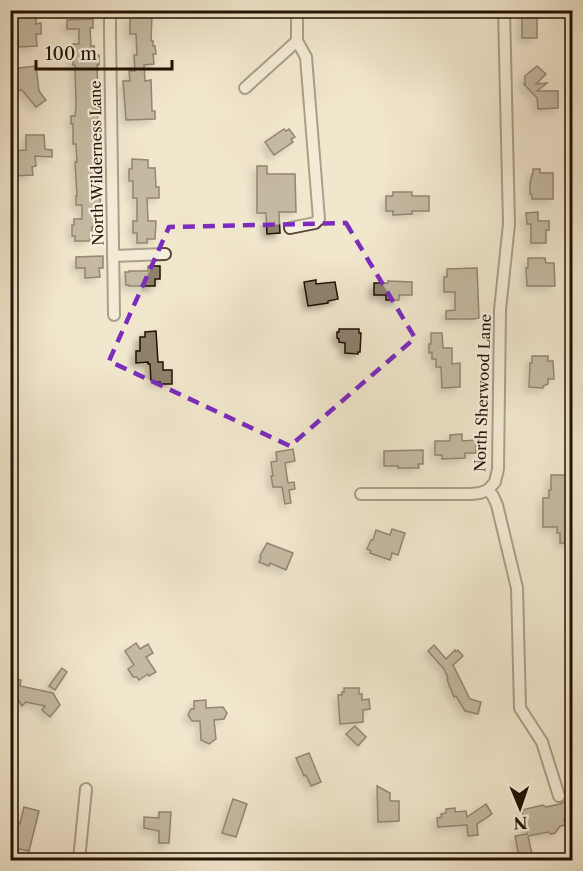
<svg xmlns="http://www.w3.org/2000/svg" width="583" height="871" font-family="'Libre Caslon Text',serif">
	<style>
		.building { fill: #8e816c; stroke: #221203; stroke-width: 1.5; filter: url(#shadow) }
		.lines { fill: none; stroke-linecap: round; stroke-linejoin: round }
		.minor-casing { stroke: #564736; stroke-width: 14 }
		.minor { stroke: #f6efde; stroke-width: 10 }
		.marked { fill: none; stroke: #7b2cbf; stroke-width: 4.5; stroke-dasharray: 12 8; stroke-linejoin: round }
		.labels { text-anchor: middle; stroke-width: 4.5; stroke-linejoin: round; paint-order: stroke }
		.street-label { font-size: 15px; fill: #221203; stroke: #f6efde }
	</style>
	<defs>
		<filter id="shadow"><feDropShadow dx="-4.5" dy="4.5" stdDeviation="3" flood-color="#0004"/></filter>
	</defs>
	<rect width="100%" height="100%" fill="#f1e7cd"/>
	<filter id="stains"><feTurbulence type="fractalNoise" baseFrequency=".00333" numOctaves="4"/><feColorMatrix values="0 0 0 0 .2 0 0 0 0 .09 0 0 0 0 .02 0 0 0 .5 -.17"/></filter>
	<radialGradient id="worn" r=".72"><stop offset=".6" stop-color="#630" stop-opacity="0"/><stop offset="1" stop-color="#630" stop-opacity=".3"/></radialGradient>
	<g class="building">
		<polygon points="17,10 36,10 36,24 41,23 41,34 36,34 37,46 18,47"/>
		<rect x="522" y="10" width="15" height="28"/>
		<polygon points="136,15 152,15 151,41 153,41 153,46 155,46 156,54 153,54 154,64 144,65 145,81 151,80 152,111 155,111 155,119 126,120 123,81 130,81 129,71 135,71 134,55 137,55 136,34 130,34 130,17 136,17"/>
		<polygon points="93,19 93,28 90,28 91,46 94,46 95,55 99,55 99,65 97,65 98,93 95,93 95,108 98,108 97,139 101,138 101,150 96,150 98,187 100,187 101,227 92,227 92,234 90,234 90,241 75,241 75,236 72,236 72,225 74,225 74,219 82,219 82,205 76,205 76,196 77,196 75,162 77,162 76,144 73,144 73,124 71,124 71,116 75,116 76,107 75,65 73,65 73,44 79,44 79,29 67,29 67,20"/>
		<polygon points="36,66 39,91 46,100 36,107 22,90 10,91 10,69"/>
		<polygon points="537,66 546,74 536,84 547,83 537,91 558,91 558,108 538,109 537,98 524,84 525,84 525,76"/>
		<polygon points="284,129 286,131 289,129 295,137 291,139 293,142 274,155 265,142"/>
		<polygon points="26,135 44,135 45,149 52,150 52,157 35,156 36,166 32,167 33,175 11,176 10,151 26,150"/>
		<polygon points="132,159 148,160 148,168 155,168 156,187 159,187 159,198 147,198 148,221 156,221 155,239 147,239 147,243 137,243 137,233 133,233 133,221 137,221 137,198 133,198 133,181 129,181 129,169 132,169"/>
		<polygon points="257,166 267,166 267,174 295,174 296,212 279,212 280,233 267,234 266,213 257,213"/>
		<polygon points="533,169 540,169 540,173 553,173 553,199 532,199 532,195 530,194 530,184 532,174 533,174"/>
		<polygon points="393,192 412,192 412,196 429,196 429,211 412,211 412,214 393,215 393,211 386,211 386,196 393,196"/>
		<polygon points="538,212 538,221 549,221 549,230 546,230 546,243 531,243 531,224 527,224 526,213"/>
		<polygon points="103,256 103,268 99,268 100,277 85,278 85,268 76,268 76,257"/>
		<polygon points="528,258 545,258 546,263 554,263 555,286 527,286 526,268 528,268"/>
		<polygon points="148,266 160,266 160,279 155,279 155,286 129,286 129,285 126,285 125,272 129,272 129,271 148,271"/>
		<polygon points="477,268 479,318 474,319 446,319 446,311 455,310 455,292 444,292 444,277 447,277 447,269"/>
		<polygon points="316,280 316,284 335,282 338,299 328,301 328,303 308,306 304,282"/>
		<polygon points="388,281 412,282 412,295 399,295 399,300 386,300 386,295 374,295 374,283 388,283"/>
		<polygon points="339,329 359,329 359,333 361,333 360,352 358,352 358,354 345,353 345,343 339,342 339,339 337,338 337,332 339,332"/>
		<polygon points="156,331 158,362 163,362 163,370 172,370 172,384 160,384 160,382 151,382 150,364 148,364 148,362 136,363 136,351 140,351 140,337 145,337 145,332"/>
		<polygon points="431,333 442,333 443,348 452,348 452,364 460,363 460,387 442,388 441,367 436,367 436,359 432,359 432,352 429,353 429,344 431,344"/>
		<polygon points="532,356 548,356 548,361 553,361 554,379 548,379 548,384 543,386 543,388 529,387 530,363 532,363"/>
		<polygon points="462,434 462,441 476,440 476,453 465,453 465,458 442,459 442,455 435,455 435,441 450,441 450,435"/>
		<polygon points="293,449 295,461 285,463 288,483 294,482 295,489 289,490 291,503 285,504 282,487 273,487 271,476 273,476 271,462 277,461 276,452"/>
		<polygon points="423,450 423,464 418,464 419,468 398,468 398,466 384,466 384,451"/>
		<polygon points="551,475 568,475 568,490 571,490 572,493 572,498 570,499 570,514 571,525 573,525 573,543 560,543 560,533 557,533 557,527 543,527 543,498 549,498 549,490 551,490"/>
		<polygon points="392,529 405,533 398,555 392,553 390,560 370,553 371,551 367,549 371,540 373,540 376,530 390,535"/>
		<polygon points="267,543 293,553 286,570 270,563 269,566 259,562 261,558 260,556"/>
		<polygon points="136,643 140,649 148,644 153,653 146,657 156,672 149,676 148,674 139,680 137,677 133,677 128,669 134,665 125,651"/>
		<polygon points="434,645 446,659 455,650 456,652 458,650 463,656 453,665 470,699 481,702 478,714 465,711 456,696 454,697 449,685 447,679 448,678 444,669 428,651"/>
		<polygon points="62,668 67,672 55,690 49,686"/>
		<polygon points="10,678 21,680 20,686 53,693 60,705 50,717 42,710 45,706 26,702 22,706 19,701 12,699 14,691 10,691"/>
		<polygon points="344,688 359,688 359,694 362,694 362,700 369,699 370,709 363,710 363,722 340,724 338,695 342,695 342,692 344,692"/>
		<polygon points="206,700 206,708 223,707 227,713 224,719 214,720 216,739 209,744 201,740 200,721 192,721 188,715 191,709 194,709 194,701"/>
		<polygon points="355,726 366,737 358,746 346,734"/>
		<polygon points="309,753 321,782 311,786 306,775 304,776 296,758"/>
		<polygon points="377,786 390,793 390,801 399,801 399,821 378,822"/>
		<polygon points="570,798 573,802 573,815 564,820 567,825 560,826 555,833 551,834 548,832 528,836 532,854 519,856 515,836 527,834 522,810 543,805 546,807 560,804"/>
		<polygon points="233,799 247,804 236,837 222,833"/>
		<polygon points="486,804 492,814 477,824 478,835 468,836 467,825 438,827 437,818 442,817 441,814 446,813 446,809 455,808 455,812 466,811 467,817"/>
		<polygon points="24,807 39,811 29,851 15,848 16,842 10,841 16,822 20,824"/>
		<polygon points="159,812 171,812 169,843 159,843 159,831 144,828 144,817 159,818"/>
	</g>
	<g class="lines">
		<defs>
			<g id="minor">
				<polyline points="112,10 110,20 110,33 114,315"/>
				<polyline points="504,10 509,224 500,310 498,469 495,482 488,490 493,496 497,505 517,588 520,708 542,742 559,796"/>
				<polyline points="245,88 297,41"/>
				<polyline points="290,228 315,223 319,219 306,57 297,41 297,10"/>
				<polyline points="113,256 165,254"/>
				<polyline points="361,494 471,494 480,493 488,490"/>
				<polyline points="79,860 86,789"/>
			</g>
		</defs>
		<use href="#minor" class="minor-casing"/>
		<use href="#minor" class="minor"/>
	</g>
	<path d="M0 0H583V871H0ZM346,223L415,338L290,446L109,361L169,227Z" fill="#f1e7cd" fill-opacity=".55" fill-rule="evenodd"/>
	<path class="marked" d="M346,223L415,338L290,446L109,361L169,227Z"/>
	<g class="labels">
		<g class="street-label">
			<text transform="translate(97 163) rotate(-91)" y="5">North Wilderness Lane</text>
			<text transform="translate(483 393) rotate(-88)" y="5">North Sherwood Lane</text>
		</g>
	</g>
	<rect width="583" height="871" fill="none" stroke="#f1e7cd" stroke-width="36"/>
	<rect x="12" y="12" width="559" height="847" fill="none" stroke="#221203" stroke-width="3"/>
	<rect x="18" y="18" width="547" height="835" fill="none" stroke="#221203" stroke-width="1.5"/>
	<g transform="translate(520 808) rotate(178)" stroke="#f6efde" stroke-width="4.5" paint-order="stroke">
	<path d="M0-4.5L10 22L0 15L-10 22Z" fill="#221203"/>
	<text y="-9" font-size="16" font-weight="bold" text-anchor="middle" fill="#221203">N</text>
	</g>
	<path d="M36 60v9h136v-9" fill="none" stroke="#221203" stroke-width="3"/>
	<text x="45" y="60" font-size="18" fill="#221203" stroke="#f6efde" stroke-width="4.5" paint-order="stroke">100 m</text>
	<rect width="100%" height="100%" filter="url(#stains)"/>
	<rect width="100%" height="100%" fill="url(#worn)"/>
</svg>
